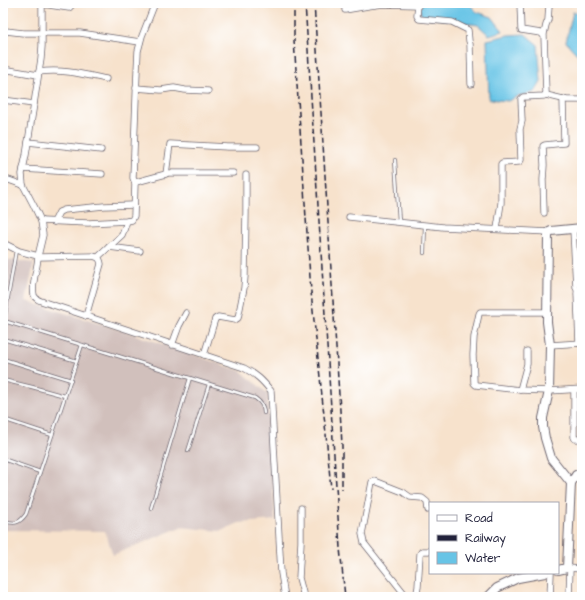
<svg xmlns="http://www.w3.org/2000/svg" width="585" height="600" font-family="'Architects Daughter',sans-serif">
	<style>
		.industrial { fill: #d1c0bc }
		.water { fill: #68c4e6; stroke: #457390 }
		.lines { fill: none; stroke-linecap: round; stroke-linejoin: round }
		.lane-casing { stroke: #6d656e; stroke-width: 4 }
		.street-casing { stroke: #6d656e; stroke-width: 7 }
		.secondary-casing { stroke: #6d656e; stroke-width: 10 }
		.lane { stroke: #fff; stroke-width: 2.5 }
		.street { stroke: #fff; stroke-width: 5.5 }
		.secondary { stroke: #fff; stroke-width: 8 }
		.rail { stroke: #22223b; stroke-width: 1.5; stroke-dasharray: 6 3; stroke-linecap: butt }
	</style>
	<rect width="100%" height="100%" fill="#fff"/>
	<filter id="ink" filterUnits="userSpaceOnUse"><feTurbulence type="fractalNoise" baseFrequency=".025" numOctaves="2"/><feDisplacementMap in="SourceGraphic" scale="8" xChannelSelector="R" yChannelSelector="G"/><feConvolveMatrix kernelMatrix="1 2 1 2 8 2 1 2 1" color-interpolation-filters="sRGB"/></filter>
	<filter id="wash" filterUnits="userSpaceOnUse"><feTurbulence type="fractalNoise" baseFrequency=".012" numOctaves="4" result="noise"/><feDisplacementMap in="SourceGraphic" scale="16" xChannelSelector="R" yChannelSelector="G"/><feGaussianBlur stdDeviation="0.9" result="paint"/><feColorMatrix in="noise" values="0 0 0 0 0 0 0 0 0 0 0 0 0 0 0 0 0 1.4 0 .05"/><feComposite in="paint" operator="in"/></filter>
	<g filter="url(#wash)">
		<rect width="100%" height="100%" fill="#f7e2cc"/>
		<polygon class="industrial" points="3,259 34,263 26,301 136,335 241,371 267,393 275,520 239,523 221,531 181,527 113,555 105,531 3,530"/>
		<g class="water">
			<polygon points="421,3 468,3 477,12 492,17 503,31 489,35 478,25 448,20 421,17 420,4"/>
			<polygon points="573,12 582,13 582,54 577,54 566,42"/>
			<polygon points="525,34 538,45 541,82 535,92 518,96 508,101 489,99 487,40 508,35"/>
		</g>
	</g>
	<g filter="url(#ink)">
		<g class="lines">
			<defs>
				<g id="lane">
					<polyline points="395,160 399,222"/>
					<polyline points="424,253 425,225"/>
					<path d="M4,321L255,398C261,402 264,406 264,413"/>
					<polyline points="3,327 16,250"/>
					<polyline points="3,339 77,361"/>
					<polyline points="3,359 71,380"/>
					<polyline points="3,380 32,387 65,396"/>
					<polyline points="3,419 52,435"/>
					<polyline points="188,451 209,384"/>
					<polyline points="3,459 40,472"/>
					<polyline points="151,508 190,378"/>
					<path d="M3,521C15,524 19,524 26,514L82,345"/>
				</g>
				<g id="street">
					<polyline points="418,3 417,16 419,19 452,22 468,30 469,41 470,44 471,84"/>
					<polyline points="42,4 69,8 71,6 72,3"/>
					<polyline points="345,10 368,6 384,4 418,5"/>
					<polyline points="3,29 6,31 23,33 80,33 140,42"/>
					<polyline points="544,34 546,25 548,20 549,6"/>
					<polyline points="3,69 38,75"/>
					<path d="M39,72C63,69 82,74 106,79"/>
					<polyline points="136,88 161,90 174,88 185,90 208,91"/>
					<polyline points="546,95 567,100 582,100"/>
					<polyline points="3,100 34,104"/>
					<polyline points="28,142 101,150"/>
					<polyline points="23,169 102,174"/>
					<polyline points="167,173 233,173"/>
					<polyline points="3,178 23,185"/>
					<polyline points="135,183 133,178 137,71 138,51 142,36 155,3"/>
					<polyline points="544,213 543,180 544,165 543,146 545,145 564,143 563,99"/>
					<polyline points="349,217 443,227 549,232"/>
					<polyline points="41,221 88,223 127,221 132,220 134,216 135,183 136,182 166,174 170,144 228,147 257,147"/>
					<polyline points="54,222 59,212 64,210 104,206 134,205"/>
					<polyline points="497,229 501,203 501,164 502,163 519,162 521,160 520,129 522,121 521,99 523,97 544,96 546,93 544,36 541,33 521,30 520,3"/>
					<polyline points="573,229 576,287 578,293"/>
					<path d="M3,243L19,251L38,256C38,267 31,284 34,295C35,298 38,300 41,301L244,368C257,375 262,380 271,391L281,573L285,597"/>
					<polyline points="109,247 140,251"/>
					<polyline points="38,256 43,235 41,221 34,206 23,185 22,174 26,155 41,59 42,46 42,3"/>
					<path d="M38,257L93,256C98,257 100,258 101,264L86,316"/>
					<polyline points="98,257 122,235 124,230 127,221"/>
					<polyline points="547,312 480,312 479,314 474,337 473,355 474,383 476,385 520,390 549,391 582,389"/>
					<polyline points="579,343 577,293 579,292 582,292"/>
					<polyline points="172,345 179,326 186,313"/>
					<polyline points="550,345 582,343"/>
					<polyline points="204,355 215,319 218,317 235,320 238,318 244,288 245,276 246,212 246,175"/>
					<polyline points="520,390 527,364 527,351"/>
					<polyline points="574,390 574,437 575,439 582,439"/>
					<polyline points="301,508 301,542 299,578 303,593 302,597"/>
					<polyline points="567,568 582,569"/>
					<polyline points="407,597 364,543 362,534 372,482 375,481 403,492 410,497 422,498 427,502 428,510"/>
					<polyline points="416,597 418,587 420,554 422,551 430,551"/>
					<polyline points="550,597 551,573"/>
					<polyline points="569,597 570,568"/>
				</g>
				<g id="secondary">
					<polyline points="571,483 551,458 545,438 543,427 543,418 549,391 550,345 547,322 548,235 549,232 551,231 582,228"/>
					<polyline points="558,570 567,568 571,483 576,475 582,472"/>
					<polyline points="488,597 497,588 518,578 545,573"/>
				</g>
			</defs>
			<use href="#lane" class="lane-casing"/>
			<use href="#street" class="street-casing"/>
			<use href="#secondary" class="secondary-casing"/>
			<use href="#lane" class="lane"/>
			<use href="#street" class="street"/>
			<use href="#secondary" class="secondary"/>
			<g class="rail">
				<polyline points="294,3 294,40 311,292 326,434 331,489"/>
				<polyline points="305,3 340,548 345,597"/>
				<polyline points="314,3 341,426 342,446 342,489"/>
			</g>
		</g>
	</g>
	<rect width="585" height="600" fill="none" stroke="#fff" stroke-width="16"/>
	<rect x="429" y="502" width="130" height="72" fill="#ffffff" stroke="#a7a7b1"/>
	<rect x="437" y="515" width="20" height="6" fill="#ffffff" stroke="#a7a7b1"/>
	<text x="465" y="522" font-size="12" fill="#22223b">Road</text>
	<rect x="437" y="535" width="20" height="6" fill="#22223b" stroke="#a7a7b1"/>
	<text x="465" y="542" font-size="12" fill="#22223b">Railway</text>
	<rect x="437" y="552" width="20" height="12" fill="#68c4e6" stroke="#a7a7b1"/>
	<text x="465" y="562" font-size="12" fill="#22223b">Water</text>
</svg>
